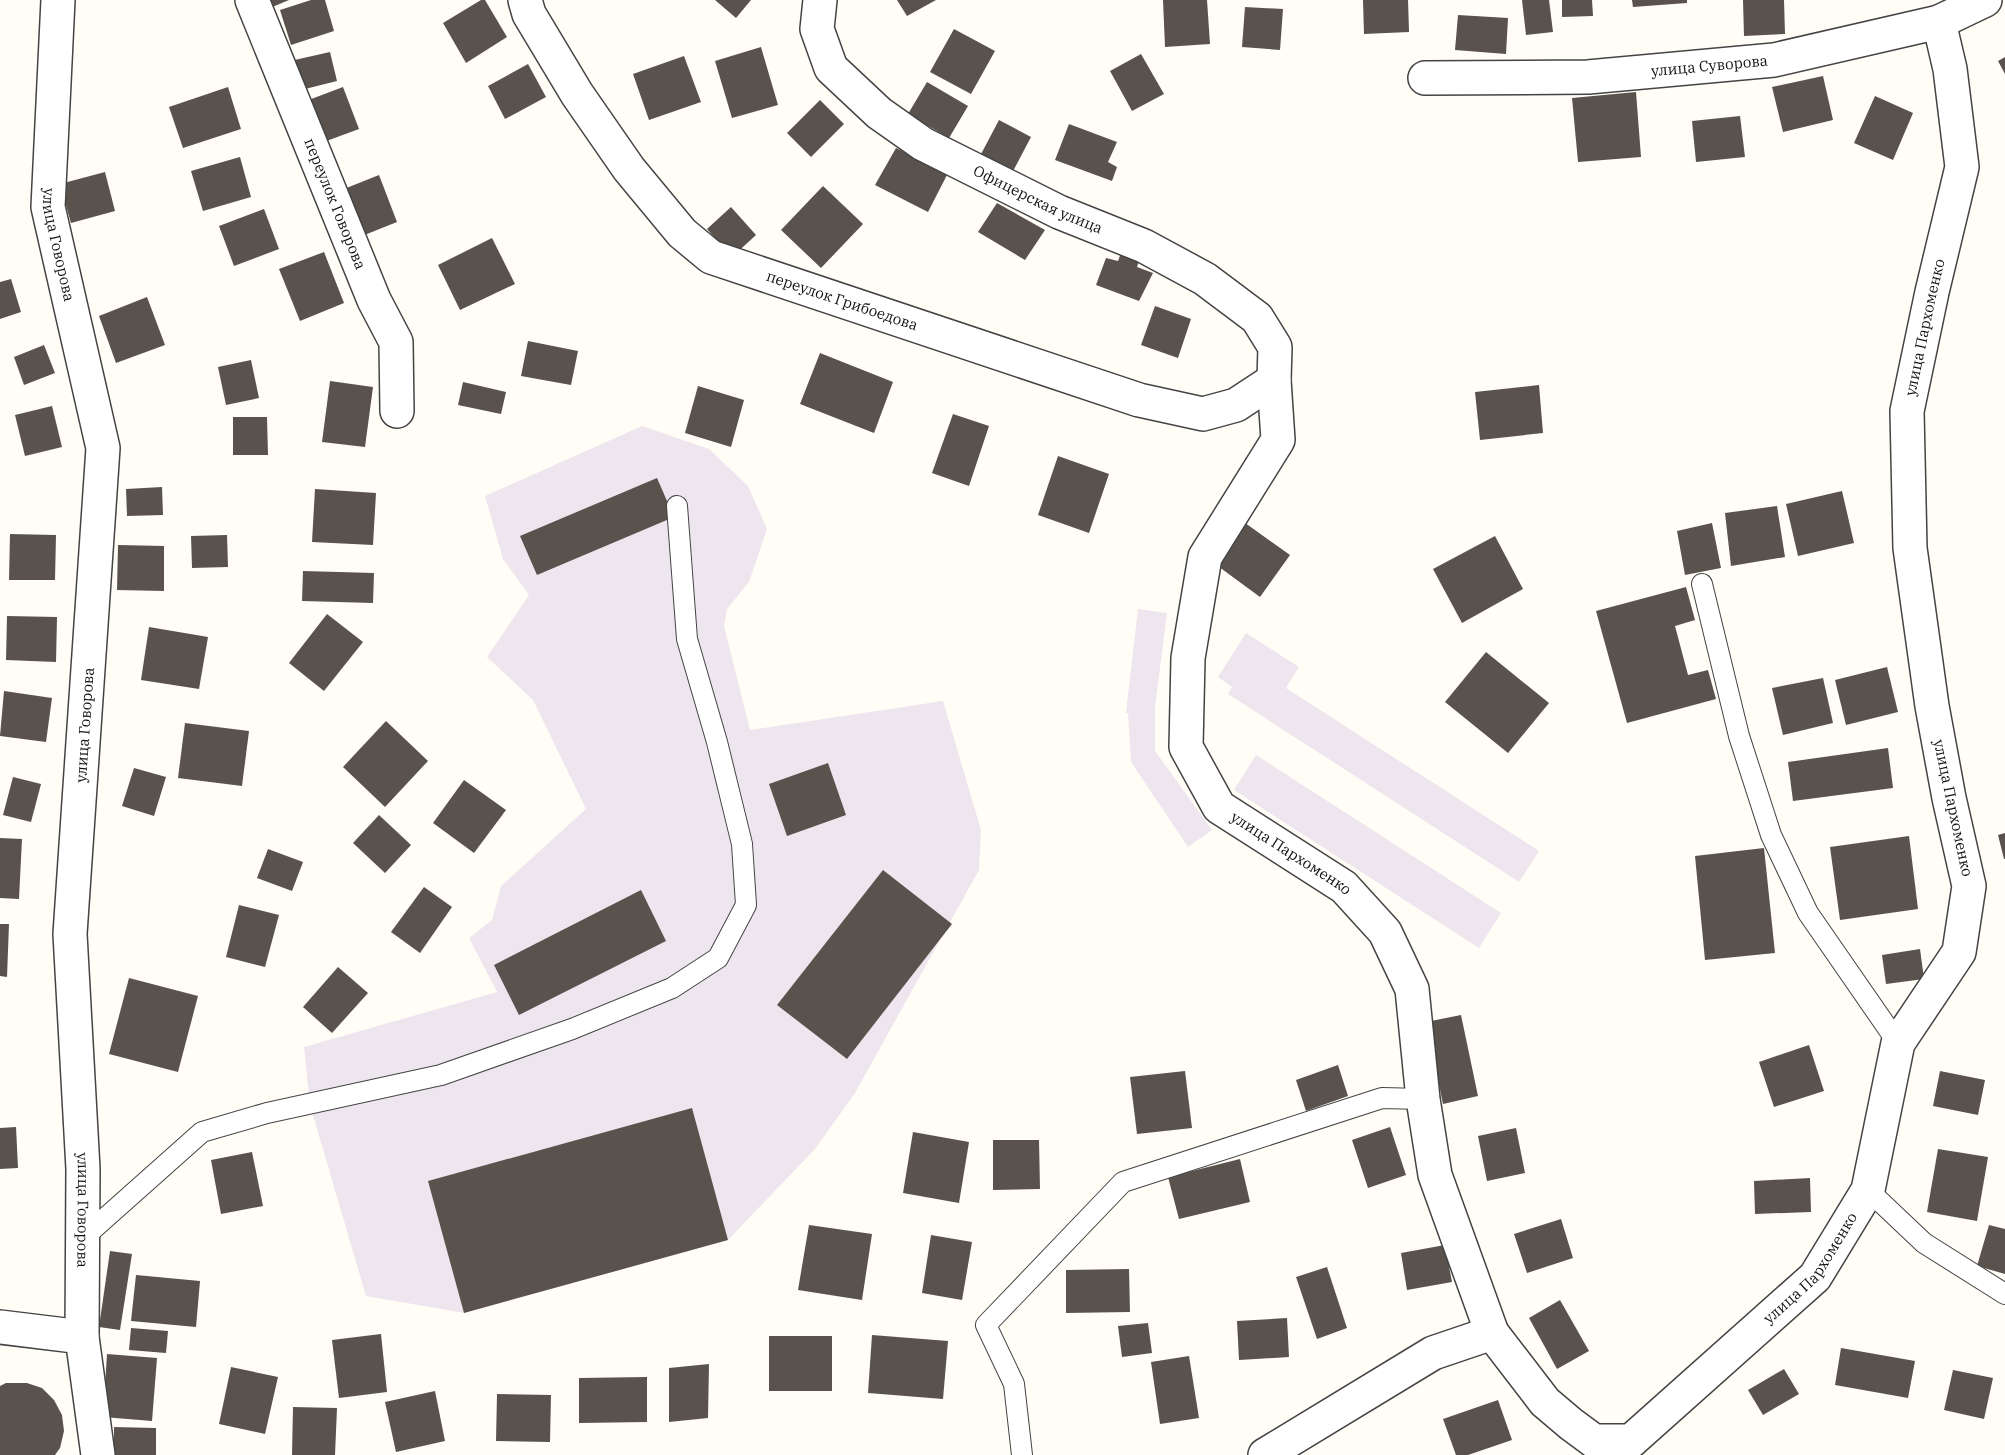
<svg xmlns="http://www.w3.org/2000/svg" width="2005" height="1455" font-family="'IBM Plex Serif',serif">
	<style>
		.industrial { fill: #eee6ef }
		.building { fill: #5a524d }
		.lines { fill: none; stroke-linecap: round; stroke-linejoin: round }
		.lane-casing { stroke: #444; stroke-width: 22 }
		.street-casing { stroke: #444; stroke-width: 36 }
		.lane { stroke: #fff; stroke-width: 20 }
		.street { stroke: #fff; stroke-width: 33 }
		.labels { text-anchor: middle; stroke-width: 6; stroke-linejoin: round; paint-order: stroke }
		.street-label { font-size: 15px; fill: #111; stroke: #fff }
	</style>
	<rect width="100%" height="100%" fill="#fffdf5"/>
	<g class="industrial">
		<polygon points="642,426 709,449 748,486 767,529 749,582 727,609 724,626 750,730 943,701 981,830 979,870 855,1093 815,1149 728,1240 464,1313 366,1296 310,1105 304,1047 497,992 469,938 492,920 501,886 586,809 533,700 487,657 529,595 503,559 485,496"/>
		<polygon points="1138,609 1167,613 1155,707 1155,751 1212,830 1188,847 1131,762 1128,713 1126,713"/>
		<polygon points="1246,633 1299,667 1286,688 1539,851 1519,882 1228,694 1232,687 1218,677"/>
		<polygon points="1256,755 1501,913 1479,948 1234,790"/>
	</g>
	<g class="building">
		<polygon points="266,0 289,0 270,8"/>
		<polygon points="311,0 325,0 334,31 291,45 280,10"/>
		<polygon points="481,0 485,0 507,37 466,63 443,23"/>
		<polygon points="715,0 751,0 736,18"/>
		<polygon points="897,0 936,0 907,16"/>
		<polygon points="1163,0 1207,0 1210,44 1165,47"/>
		<polygon points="1363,0 1408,0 1409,32 1364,34"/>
		<polygon points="1522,0 1549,0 1553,32 1526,35"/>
		<polygon points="1562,0 1592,0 1593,16 1562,17"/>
		<polygon points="1632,0 1687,0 1687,3 1633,7"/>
		<polygon points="1743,0 1784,0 1785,34 1744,36"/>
		<polygon points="1245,7 1283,9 1280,50 1242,47"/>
		<polygon points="1458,15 1508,18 1506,54 1455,50"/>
		<polygon points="954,29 995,51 971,94 930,72"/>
		<polygon points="761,47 778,105 732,118 715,61"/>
		<polygon points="330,52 337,81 297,91 290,61"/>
		<polygon points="1141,54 1164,94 1132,111 1110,71"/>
		<polygon points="684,56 701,102 649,120 633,74"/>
		<polygon points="2005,57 2005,74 1998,61"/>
		<polygon points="528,64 546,97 505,119 488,86"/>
		<polygon points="1823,76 1833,120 1783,132 1772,87"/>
		<polygon points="927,82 968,106 949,138 908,114"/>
		<polygon points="228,87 241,129 183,148 169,107"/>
		<polygon points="343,87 359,129 321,143 306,101"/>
		<polygon points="1636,92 1641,157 1578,162 1572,98"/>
		<polygon points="1875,96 1913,113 1893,160 1854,143"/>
		<polygon points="820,100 844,124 811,157 787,133"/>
		<polygon points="1740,116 1745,157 1696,162 1692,121"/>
		<polygon points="999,120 1031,137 1012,173 980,156"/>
		<polygon points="1069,124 1117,142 1108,162 1117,167 1112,181 1055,160"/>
		<polygon points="896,148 948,173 928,212 875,185"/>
		<polygon points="240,157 251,197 203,211 191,171"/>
		<polygon points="105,172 115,211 71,223 60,184"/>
		<polygon points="379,175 397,222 362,236 344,189"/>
		<polygon points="823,186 863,224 821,268 781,230"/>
		<polygon points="997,203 1045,230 1025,260 978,232"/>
		<polygon points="731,207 756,235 732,257 707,229"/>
		<polygon points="264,209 279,249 234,266 219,226"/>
		<polygon points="492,238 515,284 460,310 438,265"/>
		<polygon points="1125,242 1142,251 1137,267 1153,273 1139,301 1096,285 1106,258 1118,261"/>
		<polygon points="324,252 344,303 300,321 279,269"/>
		<polygon points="11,279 21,312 0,319 0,282"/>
		<polygon points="147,297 165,345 116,363 99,316"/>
		<polygon points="1155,306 1191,319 1178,358 1141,345"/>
		<polygon points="528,341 578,351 571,385 521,376"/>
		<polygon points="44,345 55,373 24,385 14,357"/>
		<polygon points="820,353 893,382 874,433 800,404"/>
		<polygon points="251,360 259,398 226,405 218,367"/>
		<polygon points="330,381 373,387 365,447 322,442"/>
		<polygon points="463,382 506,392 501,414 458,405"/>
		<polygon points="1539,385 1543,433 1480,440 1475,392"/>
		<polygon points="698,386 744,400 731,447 685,433"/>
		<polygon points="52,406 62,447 25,456 15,415"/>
		<polygon points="953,414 989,426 969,486 932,473"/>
		<polygon points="233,417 267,417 268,455 233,455"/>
		<polygon points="1058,456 1109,474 1089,533 1038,515"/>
		<polygon points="657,478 674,517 537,575 520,536"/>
		<polygon points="162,487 163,515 127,516 126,489"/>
		<polygon points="315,489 376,493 373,545 312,542"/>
		<polygon points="1842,491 1854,543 1798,556 1786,504"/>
		<polygon points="1777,506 1785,557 1731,566 1725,513"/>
		<polygon points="1241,520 1290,555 1260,597 1211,561"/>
		<polygon points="1712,523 1721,568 1685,575 1677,531"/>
		<polygon points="10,534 56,535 55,580 9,580"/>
		<polygon points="227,535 228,567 192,568 191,536"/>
		<polygon points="1495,536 1523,589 1462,623 1433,569"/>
		<polygon points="118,545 164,546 164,591 117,590"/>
		<polygon points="303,571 374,573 373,603 302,601"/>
		<polygon points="1686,587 1695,620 1675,626 1688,675 1708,670 1716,699 1627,723 1596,611"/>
		<polygon points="327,614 363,642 324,691 289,663"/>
		<polygon points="7,616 57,617 56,662 6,660"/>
		<polygon points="149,627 208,637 199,689 141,680"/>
		<polygon points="1486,652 1549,703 1508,753 1445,702"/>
		<polygon points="1887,667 1898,712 1846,725 1835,680"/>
		<polygon points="1823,678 1833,723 1783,735 1772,688"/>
		<polygon points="4,691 52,698 46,742 0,736"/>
		<polygon points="386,721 428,761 385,807 343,767"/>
		<polygon points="185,723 249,731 242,786 178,778"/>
		<polygon points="1888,748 1893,788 1793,801 1788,762"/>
		<polygon points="828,763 846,815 787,836 769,784"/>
		<polygon points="134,768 166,777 154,816 122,806"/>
		<polygon points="13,777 41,784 31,822 3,815"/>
		<polygon points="464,780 506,810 474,853 433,823"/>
		<polygon points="379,815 411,845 385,873 353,843"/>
		<polygon points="2005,833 2005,859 2004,859 1998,835"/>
		<polygon points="1909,836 1918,909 1840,920 1830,847"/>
		<polygon points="0,838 22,839 19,899 0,898"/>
		<polygon points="1764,848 1775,953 1705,960 1695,856"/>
		<polygon points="268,849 303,862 292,891 257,878"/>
		<polygon points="883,870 952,924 847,1059 777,1005"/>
		<polygon points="424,887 452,907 420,953 391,932"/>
		<polygon points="641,890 666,941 519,1015 494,965"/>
		<polygon points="239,905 279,915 265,967 226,957"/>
		<polygon points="0,924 9,924 7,977 0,976"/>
		<polygon points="1920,949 1924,979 1886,984 1882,955"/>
		<polygon points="338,967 368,993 332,1033 303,1007"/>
		<polygon points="129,978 198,996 178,1072 109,1054"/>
		<polygon points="1461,1015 1478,1096 1443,1104 1426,1022"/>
		<polygon points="1809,1045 1824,1091 1774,1107 1759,1062"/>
		<polygon points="1338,1065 1348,1096 1306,1111 1296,1080"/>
		<polygon points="1185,1071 1192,1128 1137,1134 1130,1077"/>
		<polygon points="1940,1071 1985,1080 1978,1115 1933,1106"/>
		<polygon points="692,1108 728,1240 464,1313 428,1181"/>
		<polygon points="16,1127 18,1168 0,1169 0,1128"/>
		<polygon points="1390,1127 1406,1175 1368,1188 1352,1140"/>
		<polygon points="1516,1128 1525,1173 1487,1181 1478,1136"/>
		<polygon points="913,1132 969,1142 959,1203 903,1193"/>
		<polygon points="993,1140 1039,1140 1040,1189 993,1190"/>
		<polygon points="1938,1149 1988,1157 1977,1221 1927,1212"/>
		<polygon points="252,1152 263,1206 221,1214 211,1160"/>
		<polygon points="1240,1159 1250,1202 1179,1219 1168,1177"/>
		<polygon points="1810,1178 1811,1212 1755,1214 1754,1181"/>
		<polygon points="1561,1219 1573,1258 1527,1273 1514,1234"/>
		<polygon points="809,1225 872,1234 862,1300 798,1290"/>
		<polygon points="1989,1225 2005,1229 2005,1274 1977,1266"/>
		<polygon points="931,1235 972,1242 962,1300 922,1293"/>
		<polygon points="1445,1245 1452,1282 1407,1290 1401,1253"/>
		<polygon points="110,1251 132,1254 120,1330 99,1327"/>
		<polygon points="1327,1267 1347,1328 1317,1339 1296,1277"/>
		<polygon points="1129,1269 1130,1312 1066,1313 1066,1270"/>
		<polygon points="136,1275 200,1281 196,1327 131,1321"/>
		<polygon points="1560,1300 1589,1351 1557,1369 1529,1318"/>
		<polygon points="1287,1318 1289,1357 1239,1360 1237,1321"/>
		<polygon points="1148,1323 1152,1353 1122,1357 1118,1326"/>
		<polygon points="131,1328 168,1331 166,1353 129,1350"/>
		<polygon points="381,1334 387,1392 339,1398 332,1340"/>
		<polygon points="872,1335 948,1341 943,1399 868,1393"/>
		<rect x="769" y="1336" width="63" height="55"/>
		<polygon points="1841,1348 1915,1361 1908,1398 1835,1385"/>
		<polygon points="107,1354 157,1358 152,1421 103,1417"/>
		<polygon points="1189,1356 1199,1418 1160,1424 1151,1362"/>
		<polygon points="709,1364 708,1418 669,1422 669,1368"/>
		<polygon points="231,1367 278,1377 265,1434 219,1424"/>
		<polygon points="1784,1369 1799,1394 1763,1415 1748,1390"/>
		<polygon points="1953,1370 1993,1378 1984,1419 1944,1410"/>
		<polygon points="647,1377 647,1422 579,1423 579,1378"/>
		<polygon points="6,1383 27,1383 42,1388 54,1400 62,1415 64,1431 60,1448 55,1455 0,1455 0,1386"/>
		<polygon points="435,1391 445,1441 396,1452 385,1402"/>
		<polygon points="497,1394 551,1395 550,1442 496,1441"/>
		<polygon points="1498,1400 1512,1440 1468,1455 1456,1455 1443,1419"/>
		<polygon points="293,1407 337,1408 335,1455 292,1455"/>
		<polygon points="114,1427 156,1428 156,1455 114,1455"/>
	</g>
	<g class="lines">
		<defs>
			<g id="lane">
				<polyline points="1702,584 1739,736 1771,835 1808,913 1898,1043"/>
				<polyline points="1868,1190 1924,1243 2005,1294"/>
				<polyline points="84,1237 202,1132 267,1113 441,1075 572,1029 672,988 718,958 746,905 742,844 717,742 687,639 677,506"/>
				<polyline points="1022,1455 1014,1384 986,1325 1123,1182 1382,1098 1423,1099"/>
			</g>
			<g id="street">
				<path id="s1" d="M58,0L48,207L103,448L70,934L83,1169L82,1337L98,1455"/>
				<path id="s2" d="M252,0L374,300L396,342L397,411"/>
				<path id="s3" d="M525,0L529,14L577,94L629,169L682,233L711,257L1139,400L1203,414L1236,405L1274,380"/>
				<path id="s4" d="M820,0L817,29L831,68L879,113L923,144L1059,212L1144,246L1205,279L1257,318L1275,347L1274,380L1278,440L1205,557L1188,658L1186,747L1219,807L1344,887L1385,932L1412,989L1423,1099L1435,1175L1492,1333"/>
				<path id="s5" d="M1425,78L1588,77L1774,60L1939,22L1985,0"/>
				<polyline points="0,1327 82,1337"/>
				<path id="s6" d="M1265,1455L1433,1353L1492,1333L1545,1402L1571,1424L1594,1441H1631L1815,1277L1868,1190L1898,1043L1959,952L1969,886L1949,798L1932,706L1910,548L1907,411L1932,292L1962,167L1950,69L1939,22"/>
			</g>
		</defs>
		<use href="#lane" class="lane-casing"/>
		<use href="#street" class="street-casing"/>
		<use href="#lane" class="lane"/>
		<use href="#street" class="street"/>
	</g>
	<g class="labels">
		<g class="street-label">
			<text dy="5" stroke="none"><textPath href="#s5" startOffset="285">улица Суворова</textPath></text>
			<text dy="5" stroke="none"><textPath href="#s4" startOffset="318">Офицерская улица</textPath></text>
			<text dy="5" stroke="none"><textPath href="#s2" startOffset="220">переулок Говорова</textPath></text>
			<text dy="5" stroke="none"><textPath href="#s1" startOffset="246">улица Говорова</textPath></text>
			<text dy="5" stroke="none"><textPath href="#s3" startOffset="458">переулок Грибоедова</textPath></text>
			<text dy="5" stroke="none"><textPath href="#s6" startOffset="1686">улица Пархоменко</textPath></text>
			<text transform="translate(85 725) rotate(-86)" y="5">улица Говорова</text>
			<text transform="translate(1953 808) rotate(78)" y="5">улица Пархоменко</text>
			<text dy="5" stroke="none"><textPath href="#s4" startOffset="1179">улица Пархоменко</textPath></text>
			<text dy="5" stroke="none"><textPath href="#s1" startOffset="1218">улица Говорова</textPath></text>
			<text dy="5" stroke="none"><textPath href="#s6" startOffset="696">улица Пархоменко</textPath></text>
		</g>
	</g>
</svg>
